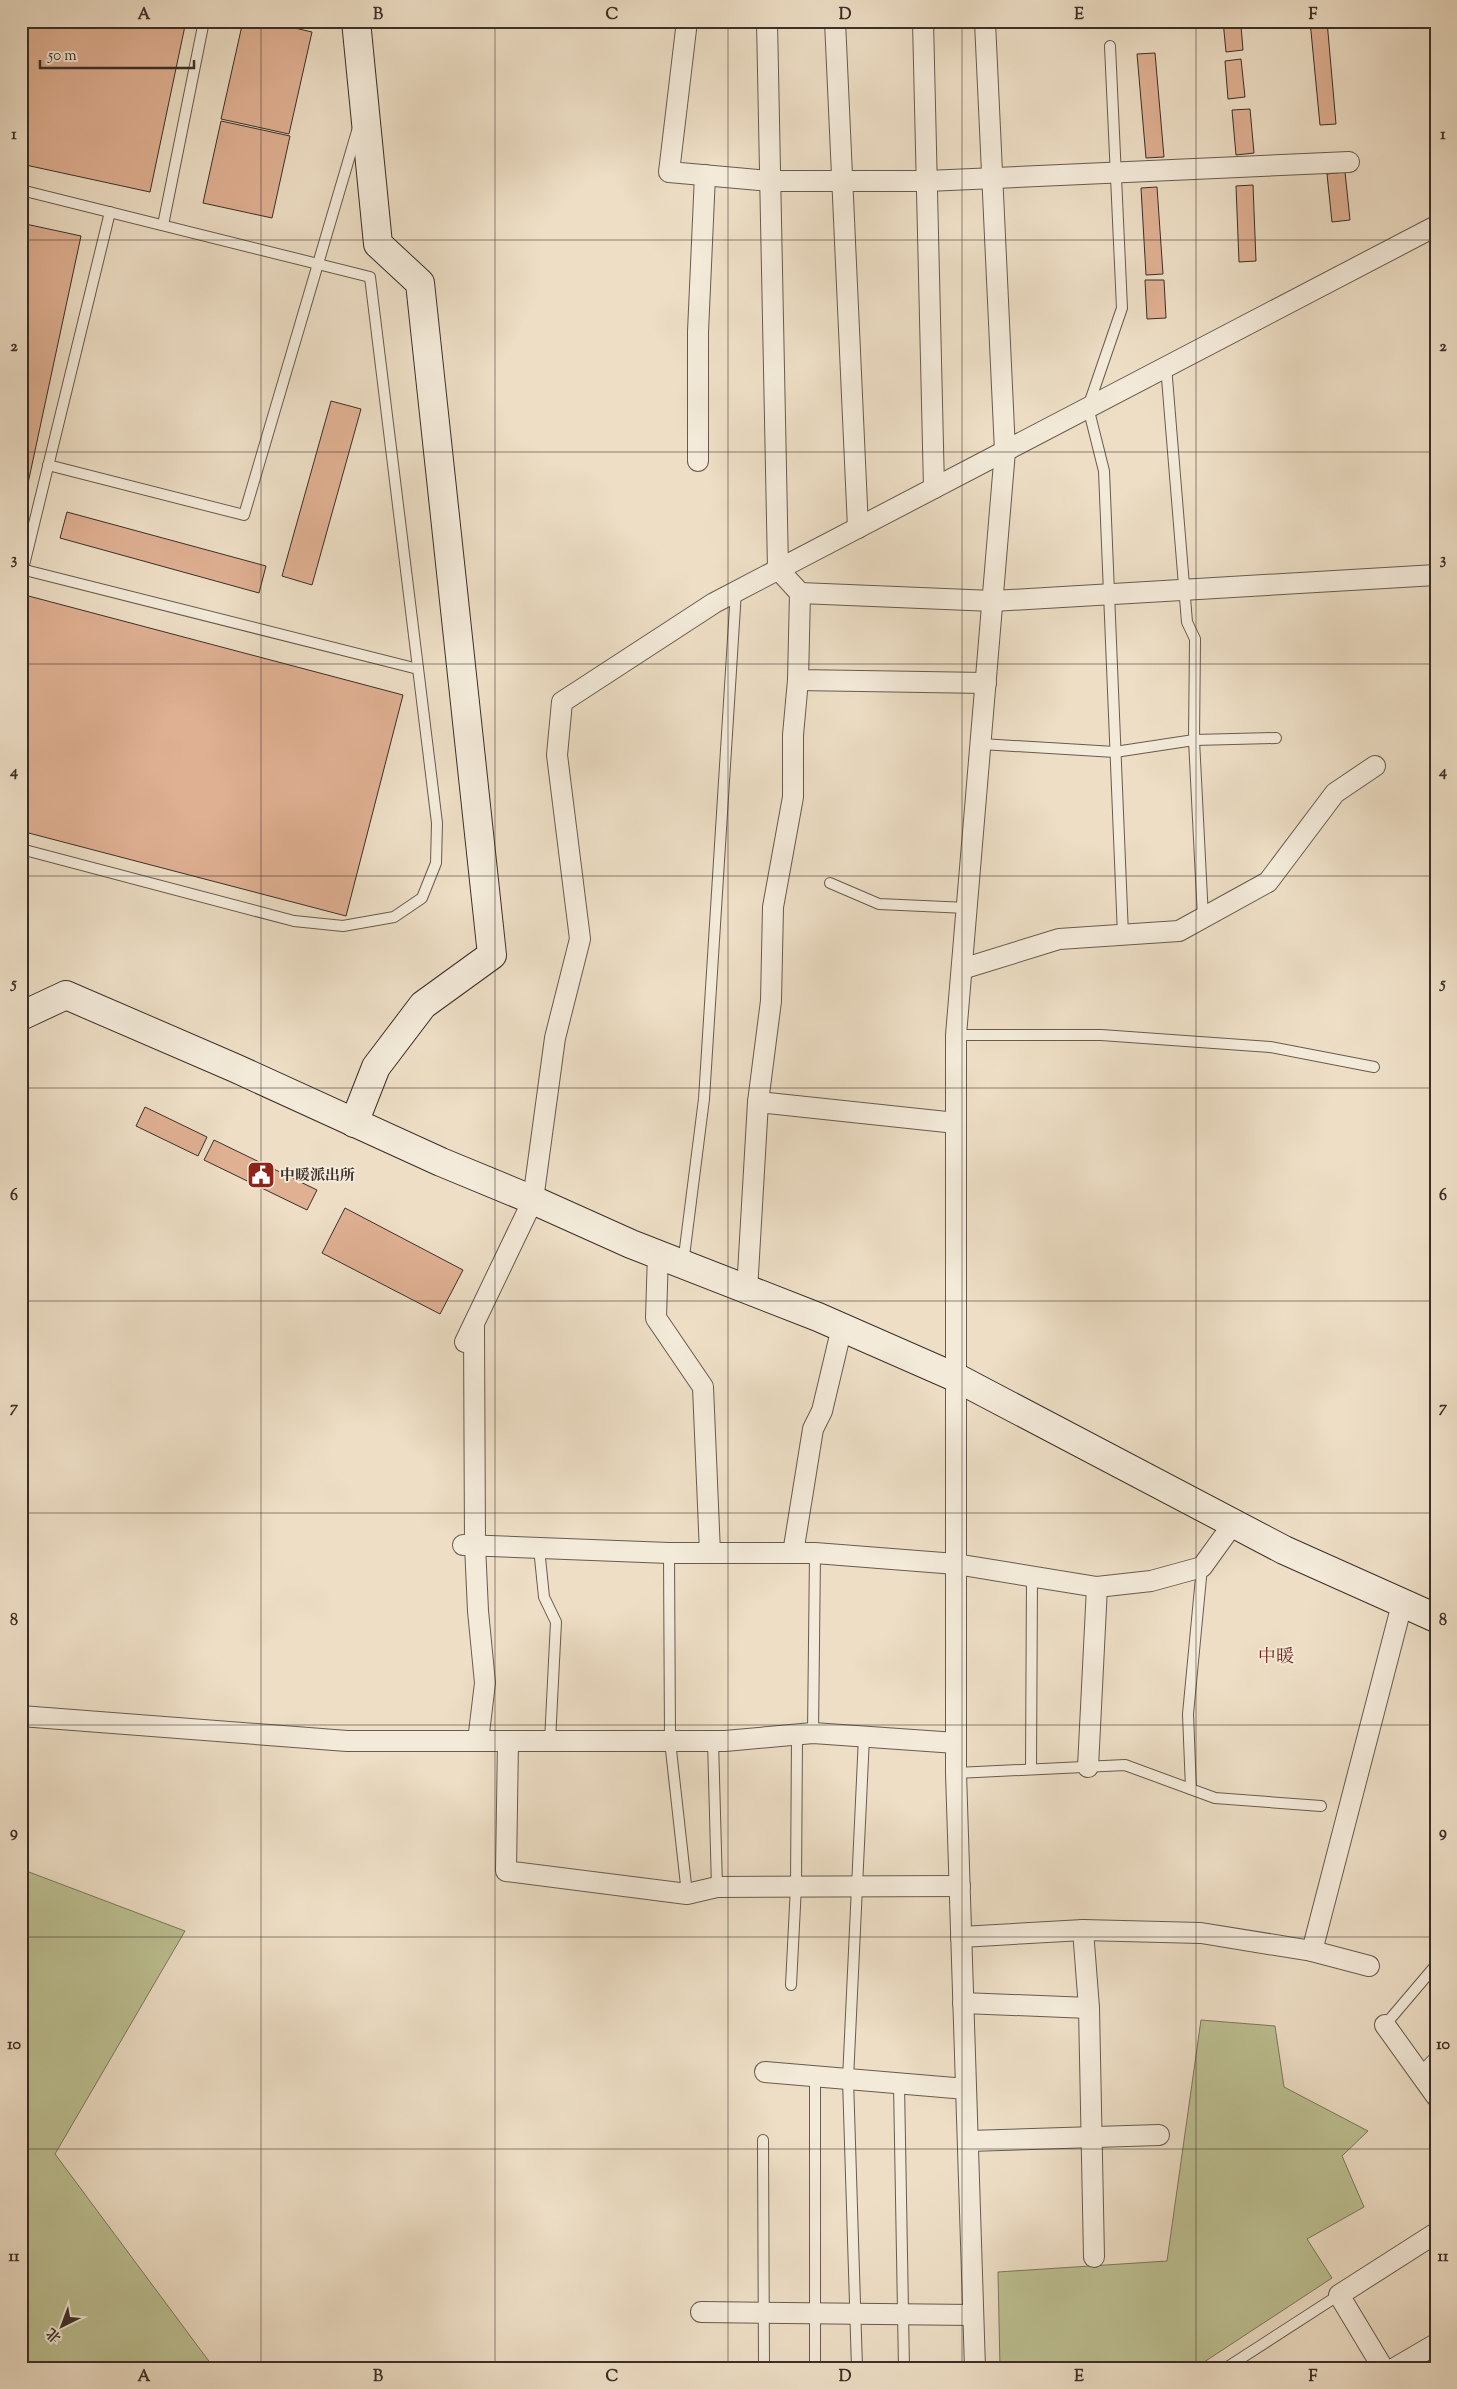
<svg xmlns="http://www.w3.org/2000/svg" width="1457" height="2389" font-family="'Sorts Mill Goudy','Noto Serif SC',serif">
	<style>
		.green { fill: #bcc092; stroke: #7c785d }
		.building { fill: #dfb092; stroke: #3b2f28 }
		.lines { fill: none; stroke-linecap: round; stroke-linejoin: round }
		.lane-casing { stroke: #685b4f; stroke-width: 12 }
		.street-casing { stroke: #685b4f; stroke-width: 22 }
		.secondary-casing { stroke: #3b2f28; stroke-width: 30 }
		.lane { stroke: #f3ead9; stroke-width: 10 }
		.street { stroke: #f3ead9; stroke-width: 20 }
		.secondary { stroke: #f3ead9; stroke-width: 28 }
		.grid { fill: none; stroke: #3b2f28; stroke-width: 1; stroke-opacity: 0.55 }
		.labels { text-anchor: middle; stroke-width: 4; stroke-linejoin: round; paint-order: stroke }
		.poi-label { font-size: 15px; font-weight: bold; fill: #3b2f28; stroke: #f3ead9; text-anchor: start }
		.quarter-label { font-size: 18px; fill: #7a1f14; stroke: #f3ead9 }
		.neatline { fill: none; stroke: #3b2f28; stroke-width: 2 }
		.grid-label { font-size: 16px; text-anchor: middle; font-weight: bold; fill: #3b2f28 }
	</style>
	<rect width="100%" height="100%" fill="#eddec5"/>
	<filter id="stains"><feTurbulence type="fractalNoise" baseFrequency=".004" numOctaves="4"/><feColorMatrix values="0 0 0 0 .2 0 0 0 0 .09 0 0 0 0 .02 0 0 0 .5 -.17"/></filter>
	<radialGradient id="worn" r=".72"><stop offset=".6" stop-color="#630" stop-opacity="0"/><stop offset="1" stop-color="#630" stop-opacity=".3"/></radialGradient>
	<g class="green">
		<polygon points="21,1869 185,1931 55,2154 214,2368 21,2368"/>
		<polygon points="1201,2020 1275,2026 1284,2087 1368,2131 1342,2156 1364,2207 1307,2239 1332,2278 1195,2368 1000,2368 998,2272 1167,2261"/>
	</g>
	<g class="building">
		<polygon points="21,21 186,21 150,192 21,164"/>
		<polygon points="243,21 264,21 312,32 289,134 221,119"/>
		<polygon points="1223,21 1232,21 1233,26 1241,26 1243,50 1226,52"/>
		<polygon points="1310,21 1327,21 1336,124 1320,125"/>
		<polygon points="1155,53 1164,157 1146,158 1137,54"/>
		<polygon points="1241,59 1245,97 1228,99 1225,61"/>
		<polygon points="1250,109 1254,153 1236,155 1232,110"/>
		<polygon points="221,121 290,136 272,218 203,203"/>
		<polygon points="1345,172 1350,220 1332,222 1327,174"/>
		<polygon points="1253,185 1256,261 1239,262 1236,186"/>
		<polygon points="1157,187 1163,274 1146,275 1141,188"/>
		<polygon points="21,223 81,236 21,516"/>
		<polygon points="1145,280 1164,280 1166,318 1147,319"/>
		<polygon points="331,401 361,409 312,585 282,576"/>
		<polygon points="67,512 266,566 259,593 60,538"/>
		<polygon points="21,594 403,695 346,916 21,831"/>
		<polygon points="145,1107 207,1137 198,1156 136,1126"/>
		<polygon points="214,1140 317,1190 307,1210 204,1160"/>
		<polygon points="345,1208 463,1270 440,1314 322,1253"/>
	</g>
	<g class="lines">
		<defs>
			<g id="lane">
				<polyline points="1110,46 1122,308 1088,407 1104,471 1123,935"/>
				<polyline points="21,190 370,277 437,823 436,863 422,898 394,917 343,926 294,921 21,849"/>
				<polyline points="163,225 204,21"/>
				<polyline points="1166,366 1187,622 1195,639 1194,740 1203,918"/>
				<polyline points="48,465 244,515 358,128"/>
				<polyline points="21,569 418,669"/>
				<polyline points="23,569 110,212"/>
				<polyline points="981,744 1115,752 1194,740 1276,738"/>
				<polyline points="830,883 879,904 967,908"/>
				<polyline points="956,1035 1101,1035 1270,1047 1374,1067"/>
				<polyline points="683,1264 704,1099 736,591"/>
				<polyline points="539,1548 544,1597 556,1622 550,1741"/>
				<polyline points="669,1553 670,1741 687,1894"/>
				<polyline points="813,1733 815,1553"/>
				<polyline points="713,1741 717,1887"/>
				<polyline points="1031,1769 1032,1576"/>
				<polyline points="956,1773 1125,1765 1215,1798 1321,1806"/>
				<polyline points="1191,1789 1188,1714 1202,1567"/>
				<polyline points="791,1985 796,1886 797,1735"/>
				<polyline points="1385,2025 1436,1965"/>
				<polyline points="1420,2073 1436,2056"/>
				<polyline points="899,2084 904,2368"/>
				<polyline points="763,2140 764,2368"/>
				<polyline points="815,2368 815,2076"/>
				<polyline points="857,2368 848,2079 864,1737"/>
				<polyline points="1226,2368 1339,2295"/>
			</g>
			<g id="street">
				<polyline points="687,21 669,172 770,181 927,181 1349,162"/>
				<polyline points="767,21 778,569 800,593"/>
				<polyline points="835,21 858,528"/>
				<polyline points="923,21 934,488"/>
				<polyline points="698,461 698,332 705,175"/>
				<polyline points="986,683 798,680 800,593 993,601 1436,575"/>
				<polyline points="962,969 1059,939 1179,931 1268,882 1335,793 1375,766"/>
				<polyline points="758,1102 771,1001 773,907 793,797 793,735 798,680"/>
				<polyline points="658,1253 656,1318 703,1387 710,1553"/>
				<polyline points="747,1291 758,1102 956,1123"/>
				<polyline points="474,1326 475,1545 478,1611 485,1683 478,1741"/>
				<polyline points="465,1342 533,1200 555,1038 580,939 557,755 562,702 714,603 1436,226"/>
				<polyline points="463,1545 669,1553 815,1553 956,1564 1097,1587"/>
				<polyline points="793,1553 813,1429 822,1411 842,1327"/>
				<polyline points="21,1716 347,1741 725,1741 813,1733 956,1743"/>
				<polyline points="508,1741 506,1871 687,1894 717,1887 960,1886"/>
				<polyline points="1088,1767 1097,1587 1151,1581 1202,1567 1233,1524"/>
				<polyline points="1083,1930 1089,2008 1094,2257"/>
				<polyline points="961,1937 1083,1930 1201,1933 1312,1951 1369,1966"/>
				<polyline points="1312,1951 1402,1604"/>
				<polyline points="963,2003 1089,2008"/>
				<polyline points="1385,2025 1436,2096"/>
				<polyline points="765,2072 966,2089"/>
				<polyline points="968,2141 1159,2135"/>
				<polyline points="701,2312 973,2315"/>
				<polyline points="975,2368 956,1773 956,1035 1005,451 985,22"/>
				<polyline points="1383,2368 1339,2295 1436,2233"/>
				<polyline points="1395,2368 1436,2344"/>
			</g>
			<g id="secondary">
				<polyline points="21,1016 66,995 235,1068 441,1162 533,1200 631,1244 818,1317 957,1378 1284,1550 1436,1618"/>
				<polyline points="354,1123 376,1067 423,1005 492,955 420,283 378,244 356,21"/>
			</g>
		</defs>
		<use href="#lane" class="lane-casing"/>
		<use href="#street" class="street-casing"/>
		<use href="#secondary" class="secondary-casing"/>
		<use href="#lane" class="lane"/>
		<use href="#street" class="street"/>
		<use href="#secondary" class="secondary"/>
	</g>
	<path class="grid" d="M261,21V2368M495,21V2368M728,21V2368M962,21V2368M1196,21V2368M21,240H1436M21,452H1436M21,664H1436M21,876H1436M21,1088H1436M21,1301H1436M21,1513H1436M21,1725H1436M21,1937H1436M21,2149H1436"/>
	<defs>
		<symbol id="civic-square" viewBox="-11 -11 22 22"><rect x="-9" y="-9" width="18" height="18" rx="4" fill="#8f2418" stroke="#f3ead9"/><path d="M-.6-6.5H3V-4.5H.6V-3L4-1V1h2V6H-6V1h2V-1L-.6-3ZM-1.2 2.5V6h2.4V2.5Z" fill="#fff"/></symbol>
	</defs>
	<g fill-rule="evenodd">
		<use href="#civic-square" x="245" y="1159" width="32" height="32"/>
	</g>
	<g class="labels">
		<g class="poi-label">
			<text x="280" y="1180">中暖派出所</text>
		</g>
		<g class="quarter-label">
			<text x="1276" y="1662">中暖</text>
		</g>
	</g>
	<rect width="1457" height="2389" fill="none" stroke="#eddec5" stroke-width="55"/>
	<g transform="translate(62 2326) rotate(222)" stroke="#f3ead9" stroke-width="4" paint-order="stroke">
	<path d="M0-4L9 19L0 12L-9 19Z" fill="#3b2f28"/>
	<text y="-8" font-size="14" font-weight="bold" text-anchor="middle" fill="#3b2f28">北</text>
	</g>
	<path d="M40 60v8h154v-8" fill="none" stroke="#3b2f28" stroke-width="2.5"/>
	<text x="48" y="60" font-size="15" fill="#3b2f28" stroke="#f3ead9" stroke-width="4" paint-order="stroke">50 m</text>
	<rect x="28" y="28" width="1402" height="2334" class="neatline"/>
	<g class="grid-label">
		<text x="144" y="19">A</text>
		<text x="378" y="19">B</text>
		<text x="612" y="19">C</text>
		<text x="845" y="19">D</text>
		<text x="1079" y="19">E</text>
		<text x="1313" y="19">F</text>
		<text x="14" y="139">1</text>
		<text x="1443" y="139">1</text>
		<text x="14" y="351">2</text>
		<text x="1443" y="351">2</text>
		<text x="14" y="564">3</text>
		<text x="1443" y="564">3</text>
		<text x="14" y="776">4</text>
		<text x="1443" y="776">4</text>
		<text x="14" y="988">5</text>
		<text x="1443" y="988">5</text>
		<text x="14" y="1200">6</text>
		<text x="1443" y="1200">6</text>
		<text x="14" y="1412">7</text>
		<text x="1443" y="1412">7</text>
		<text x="14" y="1625">8</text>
		<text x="1443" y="1625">8</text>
		<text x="14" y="1837">9</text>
		<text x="1443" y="1837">9</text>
		<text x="14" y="2049">10</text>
		<text x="1443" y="2049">10</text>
		<text x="14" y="2261">11</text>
		<text x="1443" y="2261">11</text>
		<text x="144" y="2381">A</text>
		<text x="378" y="2381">B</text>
		<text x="612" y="2381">C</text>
		<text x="845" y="2381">D</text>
		<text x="1079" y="2381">E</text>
		<text x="1313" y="2381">F</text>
	</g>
	<rect width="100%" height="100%" filter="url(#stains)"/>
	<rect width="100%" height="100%" fill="url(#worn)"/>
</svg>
